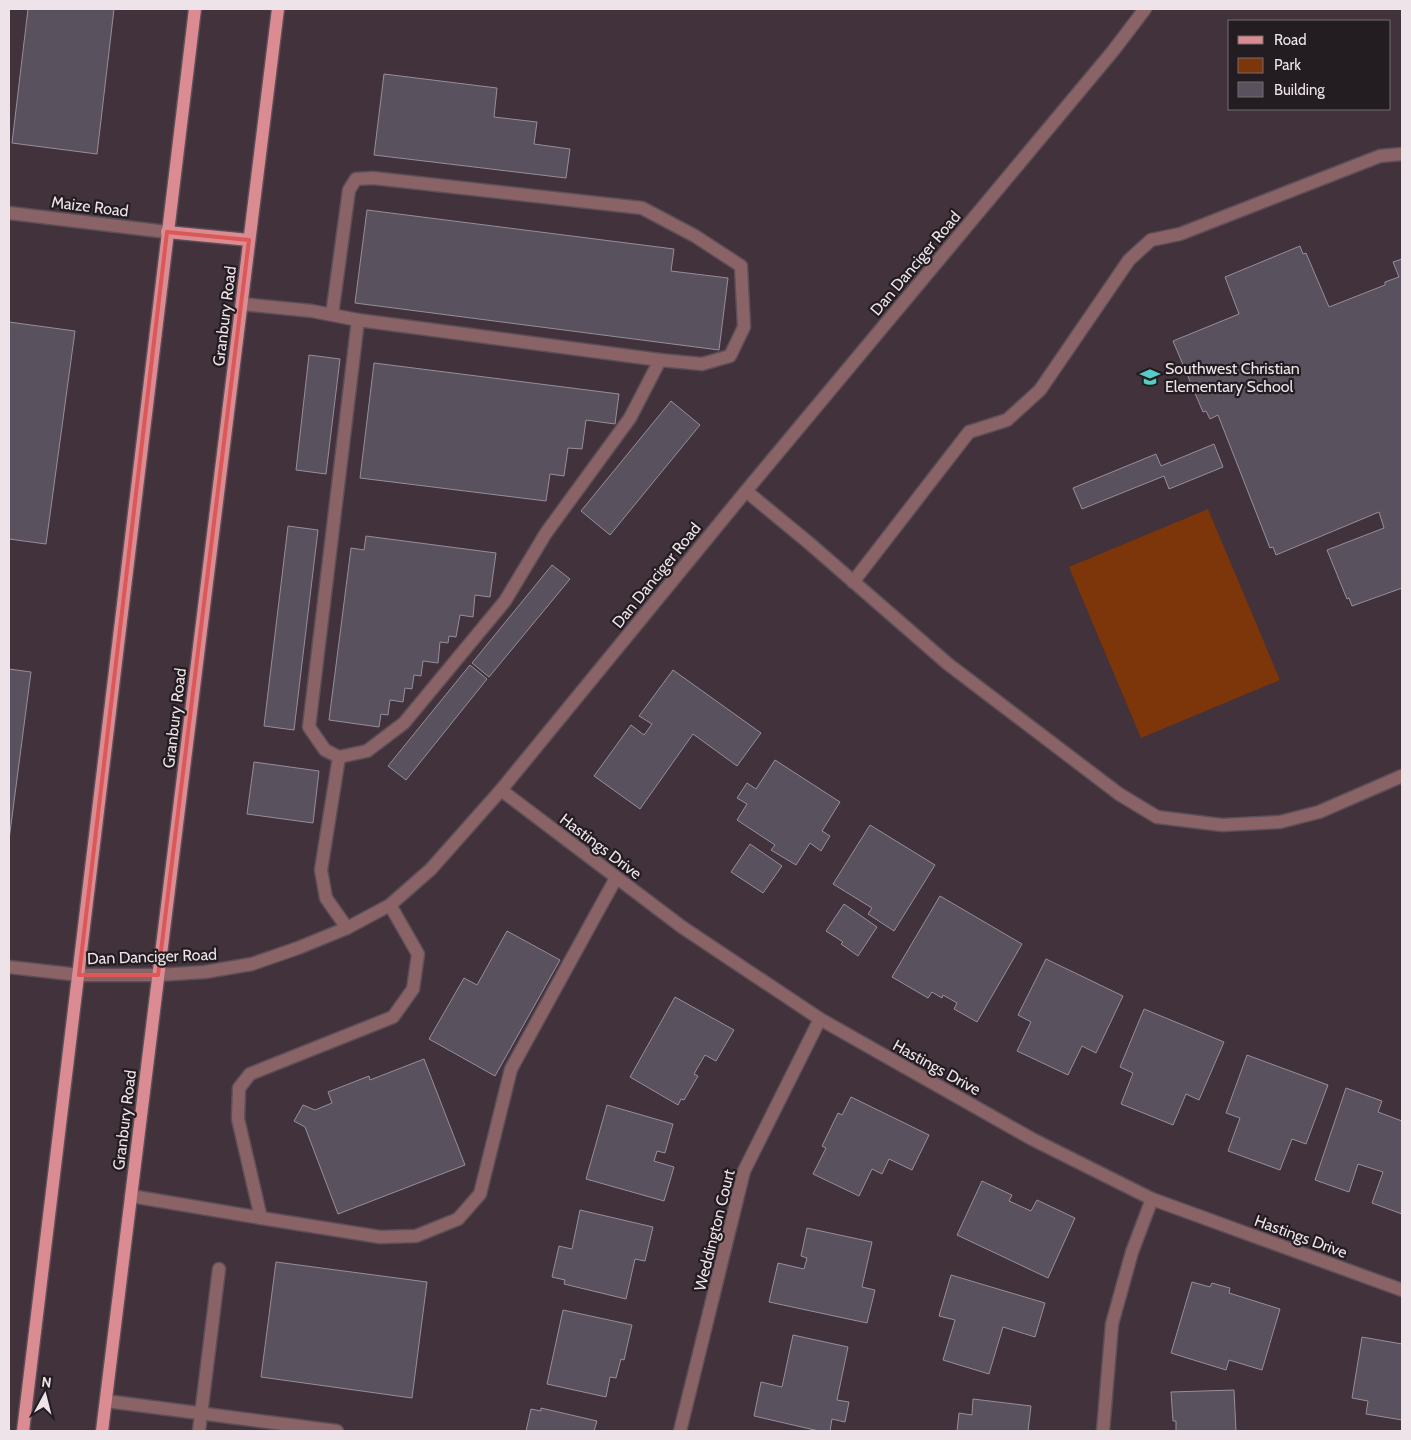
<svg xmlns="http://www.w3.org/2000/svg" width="1411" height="1440" font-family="Cabin,sans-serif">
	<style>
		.green { fill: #7d350a }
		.building { fill: #5a515f; stroke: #978e9d }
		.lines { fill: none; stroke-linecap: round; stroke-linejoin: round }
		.minor-casing { stroke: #5d4e57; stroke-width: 15 }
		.major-casing { stroke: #5d4e57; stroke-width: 15 }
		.minor { stroke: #8a6366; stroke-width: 12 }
		.major { stroke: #db8c93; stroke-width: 12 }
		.marked { fill: none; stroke: #dc5758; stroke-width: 4; stroke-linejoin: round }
		.labels { text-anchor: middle; stroke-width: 4.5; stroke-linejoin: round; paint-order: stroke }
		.street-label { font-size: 16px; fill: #ede3e9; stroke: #231c20 }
		.poi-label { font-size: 16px; fill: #ede3e9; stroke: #231c20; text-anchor: start }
	</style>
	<rect width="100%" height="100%" fill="#41323b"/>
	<polygon class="green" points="1208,509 1280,680 1141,738 1069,567"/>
	<g class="building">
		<polygon points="28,9 114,9 97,154 12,143"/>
		<polygon points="384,74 497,88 494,117 537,122 534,144 570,149 566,178 374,155"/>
		<polygon points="367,210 674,249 671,271 728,278 719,350 355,303"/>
		<polygon points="1300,246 1303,254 1306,253 1329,307 1385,285 1385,282 1399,277 1393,262 1402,259 1402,588 1352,606 1349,598 1347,599 1327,550 1384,528 1379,512 1276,555 1273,547 1270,548 1218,415 1210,419 1206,411 1203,412 1173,341 1239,314 1225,277"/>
		<polygon points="9,322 75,331 46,544 9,539"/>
		<polygon points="309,355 340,359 326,474 296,470"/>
		<polygon points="374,363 619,394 615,424 586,420 582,449 568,448 564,476 550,474 546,501 360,478"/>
		<polygon points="671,401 700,425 610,535 581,511"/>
		<polygon points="1214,444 1223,467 1169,489 1164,476 1082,509 1073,488 1156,454 1161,466"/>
		<polygon points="288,526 318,530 294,730 264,726"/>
		<polygon points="366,536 496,553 490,597 475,595 473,617 460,615 456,637 449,636 448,643 440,642 438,663 423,661 421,676 414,675 412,689 405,688 403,702 390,700 388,715 381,714 379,727 329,720 351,548 364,550"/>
		<polygon points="552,565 570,579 489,677 472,663"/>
		<polygon points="470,665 487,679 406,780 388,766"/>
		<polygon points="9,669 31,672 9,840"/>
		<polygon points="673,670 761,733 737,766 693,734 640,809 594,776 631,725 644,735 652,724 639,716"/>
		<polygon points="775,760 840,802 822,831 830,836 821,851 810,843 796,865 771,850 775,845 737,820 747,804 737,798 747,783 756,789"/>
		<polygon points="254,762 319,771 313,823 247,814"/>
		<polygon points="870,825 935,865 894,931 868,914 872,908 833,884"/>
		<polygon points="750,844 782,866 763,893 731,872"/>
		<polygon points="940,896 1022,944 977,1022 954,1009 957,1003 943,995 942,998 932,992 928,998 892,977"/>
		<polygon points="844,904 877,927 858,956 841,944 843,942 826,931"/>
		<polygon points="507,931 560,960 495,1076 429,1039 464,978 477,985"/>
		<polygon points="1046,959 1123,996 1096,1053 1082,1046 1068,1075 1017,1051 1031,1022 1018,1015"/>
		<polygon points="675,997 734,1030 716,1061 705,1055 694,1074 698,1076 684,1100 681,1099 678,1105 630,1077"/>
		<polygon points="1144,1009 1224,1042 1199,1100 1186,1094 1173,1125 1121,1104 1133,1073 1120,1067"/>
		<polygon points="1247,1055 1328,1085 1306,1144 1292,1139 1280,1170 1228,1151 1240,1118 1226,1113"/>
		<polygon points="424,1059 465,1165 338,1214 305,1127 294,1121 303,1105 315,1110 332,1103 328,1092 369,1076 370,1080"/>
		<polygon points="1346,1088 1382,1101 1378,1112 1402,1121 1402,1214 1372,1203 1383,1172 1358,1164 1349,1192 1315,1180"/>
		<polygon points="851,1097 929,1135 912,1170 889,1159 882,1174 872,1169 859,1196 813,1174 826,1148 822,1146 838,1113 842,1115"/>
		<polygon points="607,1105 673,1124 665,1153 657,1151 654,1161 674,1167 664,1201 586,1179"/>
		<polygon points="982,1181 1012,1195 1009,1201 1031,1211 1037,1200 1075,1218 1048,1278 957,1235"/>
		<polygon points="580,1210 653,1227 645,1261 635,1259 626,1299 564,1284 565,1280 552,1277 559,1246 572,1249"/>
		<polygon points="807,1228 872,1242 862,1287 875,1290 867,1323 769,1302 778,1263 804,1269 807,1258 801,1256"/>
		<polygon points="276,1262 427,1282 412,1398 261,1377"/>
		<polygon points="951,1275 1045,1303 1035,1337 1003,1327 989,1374 943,1360 955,1320 939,1316"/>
		<polygon points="1192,1282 1210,1287 1212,1283 1230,1288 1229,1293 1280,1309 1262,1370 1229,1360 1226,1370 1171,1353"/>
		<polygon points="563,1310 632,1325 624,1360 621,1359 616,1378 610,1377 606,1397 547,1384"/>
		<polygon points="793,1335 848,1347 837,1400 849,1402 845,1422 832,1419 830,1431 819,1431 754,1416 761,1382 782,1387"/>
		<polygon points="1362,1337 1402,1344 1402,1420 1366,1414 1368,1401 1352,1398"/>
		<polygon points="1234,1390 1236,1431 1176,1431 1176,1421 1173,1421 1171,1392"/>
		<polygon points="973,1399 1031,1406 1028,1431 957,1431 959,1413 972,1415"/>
		<polygon points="541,1408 597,1421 594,1431 526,1431 531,1409 541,1411"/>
	</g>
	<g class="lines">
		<defs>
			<g id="minor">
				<polyline points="9,213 167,232"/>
				<polyline points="242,304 312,311 358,320 309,727 325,750 339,757 367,751 404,723 505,601 546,533 630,418 660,360 702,364 730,356 744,327 741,266 695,236 642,208 373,178 356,179 349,190 332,315"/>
				<polyline points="358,320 660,360"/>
				<polyline points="746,491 809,543 948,664 1119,794 1157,817 1222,825 1280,822 1319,812 1402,776"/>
				<polyline points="853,582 969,432 1007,420 1040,390 1129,260 1151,240 1180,234 1380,156 1402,154"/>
				<polyline points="339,757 321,870 326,898 347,928"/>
				<polyline points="501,790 682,927 820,1019 1032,1139 1152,1199 1402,1290"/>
				<polyline points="9,967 79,975 158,975 205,972 252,964 298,948 347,928 390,905 431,869 501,790 746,491 1113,51 1145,9"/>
				<polyline points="131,1196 261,1218 238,1119 239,1088 250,1074 393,1017 413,989 418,954 390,905"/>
				<polyline points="261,1218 380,1237 416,1236 458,1219 480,1194 511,1069 616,878"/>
				<polyline points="106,1401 337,1431"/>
				<polyline points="199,1431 219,1269"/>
				<polyline points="680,1431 744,1171 820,1019"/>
				<polyline points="1103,1431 1112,1324 1132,1252 1152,1199"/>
			</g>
			<g id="major">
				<polyline points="167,232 249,240"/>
				<polyline points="23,1431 195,9"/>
				<polyline points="102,1431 278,9"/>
			</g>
		</defs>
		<use href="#minor" class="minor-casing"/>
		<use href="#major" class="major-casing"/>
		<use href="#minor" class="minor"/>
		<use href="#major" class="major"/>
	</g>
	<path class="marked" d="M167,232L249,240L158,975H79Z"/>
	<defs>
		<symbol id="school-bare" viewBox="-9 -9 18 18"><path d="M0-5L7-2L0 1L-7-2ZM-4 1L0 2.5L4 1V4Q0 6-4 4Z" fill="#55cec5" stroke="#231c20" stroke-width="2.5" paint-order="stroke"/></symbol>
	</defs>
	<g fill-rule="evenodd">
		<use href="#school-bare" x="1136" y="363" width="28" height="28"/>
	</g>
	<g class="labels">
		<g class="street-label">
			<text transform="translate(90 206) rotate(7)" y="6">Maize Road</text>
			<text transform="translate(915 263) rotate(-50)" y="6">Dan Danciger Road</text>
			<text transform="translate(224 316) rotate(-83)" y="6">Granbury Road</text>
			<text transform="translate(656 575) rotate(-51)" y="6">Dan Danciger Road</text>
			<text transform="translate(174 718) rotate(-83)" y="6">Granbury Road</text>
			<text transform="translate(601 846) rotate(37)" y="6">Hastings Drive</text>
			<text transform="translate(152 956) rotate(-2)" y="6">Dan Danciger Road</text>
			<text transform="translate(937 1067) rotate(29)" y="6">Hastings Drive</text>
			<text transform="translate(124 1120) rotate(-83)" y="6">Granbury Road</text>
			<text transform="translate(714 1230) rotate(-76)" y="6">Weddington Court</text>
			<text transform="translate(1301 1236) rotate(20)" y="6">Hastings Drive</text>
		</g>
		<g class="poi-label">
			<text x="1165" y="374">Southwest Christian<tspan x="1165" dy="18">Elementary School</tspan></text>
		</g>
	</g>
	<rect width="1411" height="1440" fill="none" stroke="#ede3e9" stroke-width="20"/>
	<rect x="1228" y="20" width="162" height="90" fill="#231c20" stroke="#746c70"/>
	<rect x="1238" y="36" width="25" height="8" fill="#db8c93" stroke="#746c70"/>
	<text x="1274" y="45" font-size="15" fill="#ede3e9">Road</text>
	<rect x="1238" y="58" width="25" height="15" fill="#7d350a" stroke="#746c70"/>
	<text x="1274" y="70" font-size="15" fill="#ede3e9">Park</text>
	<rect x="1238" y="82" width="25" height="15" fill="#5a515f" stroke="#746c70"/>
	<text x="1274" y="95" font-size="15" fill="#ede3e9">Building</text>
	<g transform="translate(45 1395) rotate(7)" stroke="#231c20" stroke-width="4" paint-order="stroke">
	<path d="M0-4L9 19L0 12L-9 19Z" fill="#ede3e9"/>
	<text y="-8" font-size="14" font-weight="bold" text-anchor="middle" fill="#ede3e9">N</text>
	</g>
</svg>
